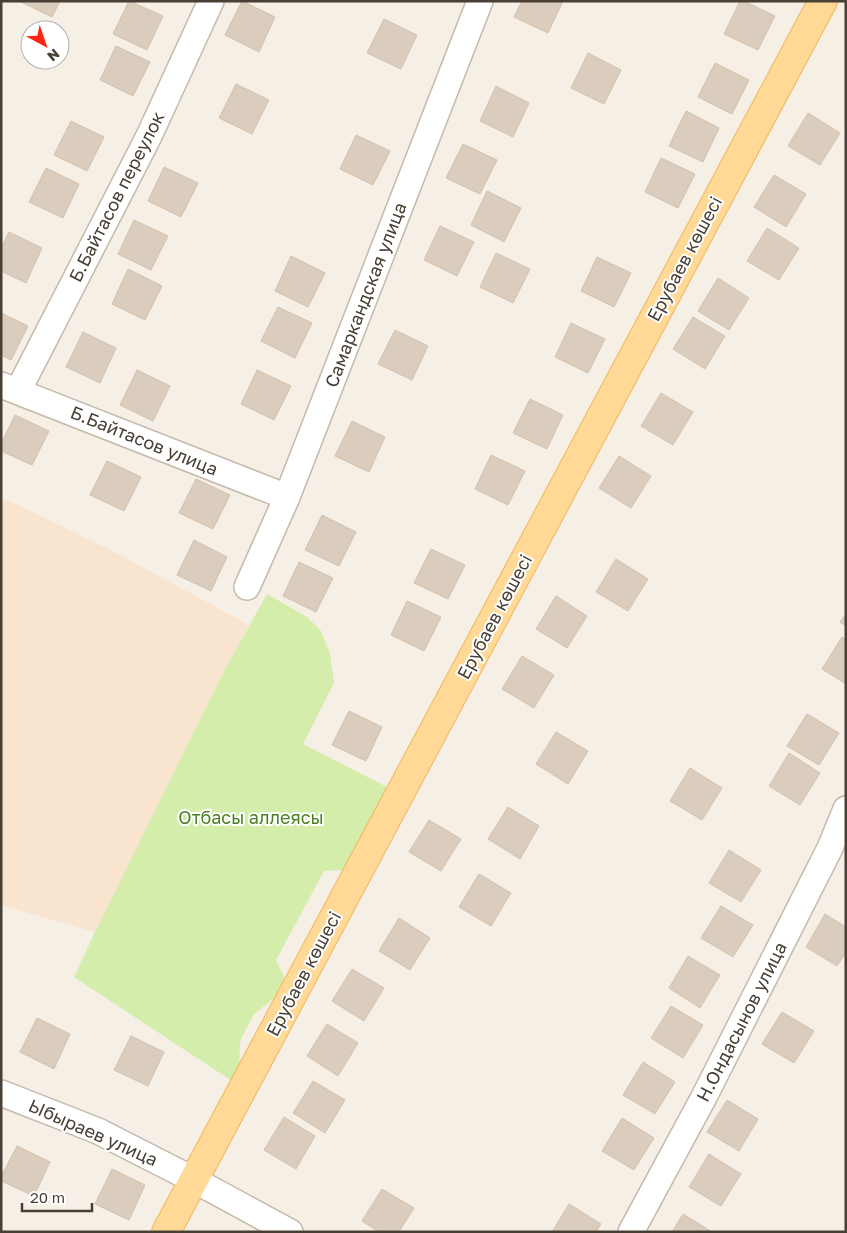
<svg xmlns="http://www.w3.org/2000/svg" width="847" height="1233" font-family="'Golos Text',sans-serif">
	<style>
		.commercial { fill: #f8e4cf }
		.green { fill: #d4edab }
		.building { fill: #dacdbe; stroke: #d3c1ad }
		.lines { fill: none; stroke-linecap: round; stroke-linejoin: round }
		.minor-casing { stroke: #c4b9ab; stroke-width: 28 }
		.major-casing { stroke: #efb75a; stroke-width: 30 }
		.minor { stroke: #fff; stroke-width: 25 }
		.major { stroke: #ffd995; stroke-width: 28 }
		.labels { text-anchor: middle; stroke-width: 4; stroke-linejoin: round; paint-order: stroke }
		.street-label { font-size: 18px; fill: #483f35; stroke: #fff }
		.park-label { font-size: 18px; fill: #4c8022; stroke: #fff }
	</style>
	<rect width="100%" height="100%" fill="#f5efe6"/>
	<polygon class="commercial" points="1,498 21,506 118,554 249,625 225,669 95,932 1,905"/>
	<polygon class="green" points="267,594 307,617 321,631 330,654 334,683 303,744 389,788 349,870 324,871 276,960 286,981 277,996 254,1014 240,1041 239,1069 232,1081 74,977 95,932 225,669"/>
	<g class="building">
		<polygon points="19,1 60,1 52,17"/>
		<polygon points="129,1 163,16 147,50 113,34"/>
		<polygon points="242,1 275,17 259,52 225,35"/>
		<polygon points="522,1 563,1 548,33 514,17"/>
		<polygon points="740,1 744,1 775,16 758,50 724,34"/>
		<polygon points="384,19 417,35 401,69 367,53"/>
		<polygon points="116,46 150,62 133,96 100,80"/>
		<polygon points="588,53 621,70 604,104 571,88"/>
		<polygon points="715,63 749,80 732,114 698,97"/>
		<polygon points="236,84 269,100 252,134 219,118"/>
		<polygon points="496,86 529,103 513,137 480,121"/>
		<polygon points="686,111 719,128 703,162 669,146"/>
		<polygon points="808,113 840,133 820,165 788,146"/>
		<polygon points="71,121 104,137 87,171 54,155"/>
		<polygon points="356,135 390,151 373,185 340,169"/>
		<polygon points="463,144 497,160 480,194 446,178"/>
		<polygon points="661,158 695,174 678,208 645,192"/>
		<polygon points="164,167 198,183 181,217 148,201"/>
		<polygon points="46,168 79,184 63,218 29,202"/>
		<polygon points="774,175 806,194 786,227 754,207"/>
		<polygon points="487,191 521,208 504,242 471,225"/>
		<polygon points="134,220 168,236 151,270 118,254"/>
		<polygon points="440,226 474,242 457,276 424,260"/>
		<polygon points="767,228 799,248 779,280 747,261"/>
		<polygon points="9,232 42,248 26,283 1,271 1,248"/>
		<polygon points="496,253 530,269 513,303 480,287"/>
		<polygon points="291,256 325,273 308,307 275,291"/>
		<polygon points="597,257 631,273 614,307 581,291"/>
		<polygon points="128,269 162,286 145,320 112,304"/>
		<polygon points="718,278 749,298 729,330 698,311"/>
		<polygon points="278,307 312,323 295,358 261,341"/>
		<polygon points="1,313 28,326 11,360 1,355"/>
		<polygon points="693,317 725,336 705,369 673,349"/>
		<polygon points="571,323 605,339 588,373 555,357"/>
		<polygon points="395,330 428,346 412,380 378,364"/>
		<polygon points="83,332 116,348 100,383 66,367"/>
		<polygon points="137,370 170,386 153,421 120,405"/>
		<polygon points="257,370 291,386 274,420 241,404"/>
		<polygon points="661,393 693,412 673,445 641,426"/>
		<polygon points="530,399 563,415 547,449 513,433"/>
		<polygon points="15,415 49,431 32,465 1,451 1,444"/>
		<polygon points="352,421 385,437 369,472 335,456"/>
		<polygon points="491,455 525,471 508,505 475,489"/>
		<polygon points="619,456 651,476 631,508 599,488"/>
		<polygon points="107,461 141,477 124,511 90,495"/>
		<polygon points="196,479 230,495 213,529 179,513"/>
		<polygon points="322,515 356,532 339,566 305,550"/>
		<polygon points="194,540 227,557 211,591 177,575"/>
		<polygon points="431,549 465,565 448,599 414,583"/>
		<polygon points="616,559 648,579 628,611 596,592"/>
		<polygon points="299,562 333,578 316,612 283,596"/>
		<polygon points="556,596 587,616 567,648 536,629"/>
		<polygon points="407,601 441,617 424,651 391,635"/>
		<polygon points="846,614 846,626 840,622"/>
		<polygon points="842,637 846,639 846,684 822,669"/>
		<polygon points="522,656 554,675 534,708 502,689"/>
		<polygon points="349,711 382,727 366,761 332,745"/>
		<polygon points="807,714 839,733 819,765 787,746"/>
		<polygon points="556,732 588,751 568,784 536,764"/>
		<polygon points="789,753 820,773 800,805 769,786"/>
		<polygon points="690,768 722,788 702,820 670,801"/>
		<polygon points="508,807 539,826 520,859 488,839"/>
		<polygon points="429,820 461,839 441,871 409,852"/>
		<polygon points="729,850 761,870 741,902 709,883"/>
		<polygon points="479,874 511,893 491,926 459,907"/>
		<polygon points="721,906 753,925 733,957 701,938"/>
		<polygon points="825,914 846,927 846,952 837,966 806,947"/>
		<polygon points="399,918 430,938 410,970 379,951"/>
		<polygon points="688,956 720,975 700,1008 669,988"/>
		<polygon points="352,969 384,988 364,1021 332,1001"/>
		<polygon points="671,1006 703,1025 683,1058 651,1038"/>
		<polygon points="782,1012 814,1031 794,1063 762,1044"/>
		<polygon points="37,1018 70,1034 54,1069 20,1052"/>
		<polygon points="327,1024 358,1043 338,1076 307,1056"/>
		<polygon points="131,1036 164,1052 148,1086 114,1070"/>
		<polygon points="643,1062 675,1082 655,1114 623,1095"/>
		<polygon points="313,1081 345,1100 325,1133 293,1113"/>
		<polygon points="727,1100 758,1119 739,1151 707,1132"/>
		<polygon points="284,1117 315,1136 296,1169 264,1150"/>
		<polygon points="622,1118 654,1138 634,1170 602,1151"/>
		<polygon points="17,1146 50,1162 34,1196 1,1181 1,1177"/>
		<polygon points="709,1154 741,1174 721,1206 689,1187"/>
		<polygon points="112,1169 145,1185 129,1220 95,1204"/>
		<polygon points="382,1189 414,1208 399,1232 379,1232 362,1221"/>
		<polygon points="569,1204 601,1224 596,1232 552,1232"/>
		<polygon points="683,1214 712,1232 672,1232"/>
	</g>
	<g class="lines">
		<defs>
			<g id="minor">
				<polyline points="1,385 287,497"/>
				<polyline points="18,391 149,136 211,1"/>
				<polyline points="247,587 287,497 480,1"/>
				<polyline points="1,1093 98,1131 194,1180 290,1232"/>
				<polyline points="631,1232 704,1097 830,848 846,809"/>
			</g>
			<polyline id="major" points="166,1232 823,1"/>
		</defs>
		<use href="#minor" class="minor-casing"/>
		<use href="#major" class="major-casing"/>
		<use href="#minor" class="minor"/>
		<use href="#major" class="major"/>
	</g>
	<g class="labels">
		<g class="street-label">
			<text transform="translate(117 197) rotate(-63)" y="6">Б.Байтасов переулок</text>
			<text transform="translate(685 259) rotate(-62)" y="6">Ерубаев көшесі</text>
			<text transform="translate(366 295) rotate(-69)" y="6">Самаркандская улица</text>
			<text transform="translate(144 441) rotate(22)" y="6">Б.Байтасов улица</text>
			<text transform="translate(495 617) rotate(-62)" y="6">Ерубаев көшесі</text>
			<text transform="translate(304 974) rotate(-62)" y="6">Ерубаев көшесі</text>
			<text transform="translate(742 1022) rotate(-63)" y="6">Н.Ондасынов улица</text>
			<text transform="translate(93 1133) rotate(24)" y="6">Ыбыраев улица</text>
		</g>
		<g class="park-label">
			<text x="251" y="824">Отбасы аллеясы</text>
		</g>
	</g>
	<rect width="847" height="1233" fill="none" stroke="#483f35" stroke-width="5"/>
	<g transform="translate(45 45) rotate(140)"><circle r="24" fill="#ffffff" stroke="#b6b2ae"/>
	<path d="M0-4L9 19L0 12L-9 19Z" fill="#ff2513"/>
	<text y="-8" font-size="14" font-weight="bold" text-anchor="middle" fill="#483f35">N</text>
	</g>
	<path d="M22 1203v8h70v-8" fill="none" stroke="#483f35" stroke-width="2.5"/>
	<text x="30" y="1203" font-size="15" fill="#483f35" stroke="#ffffff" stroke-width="4" paint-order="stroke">20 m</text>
</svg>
